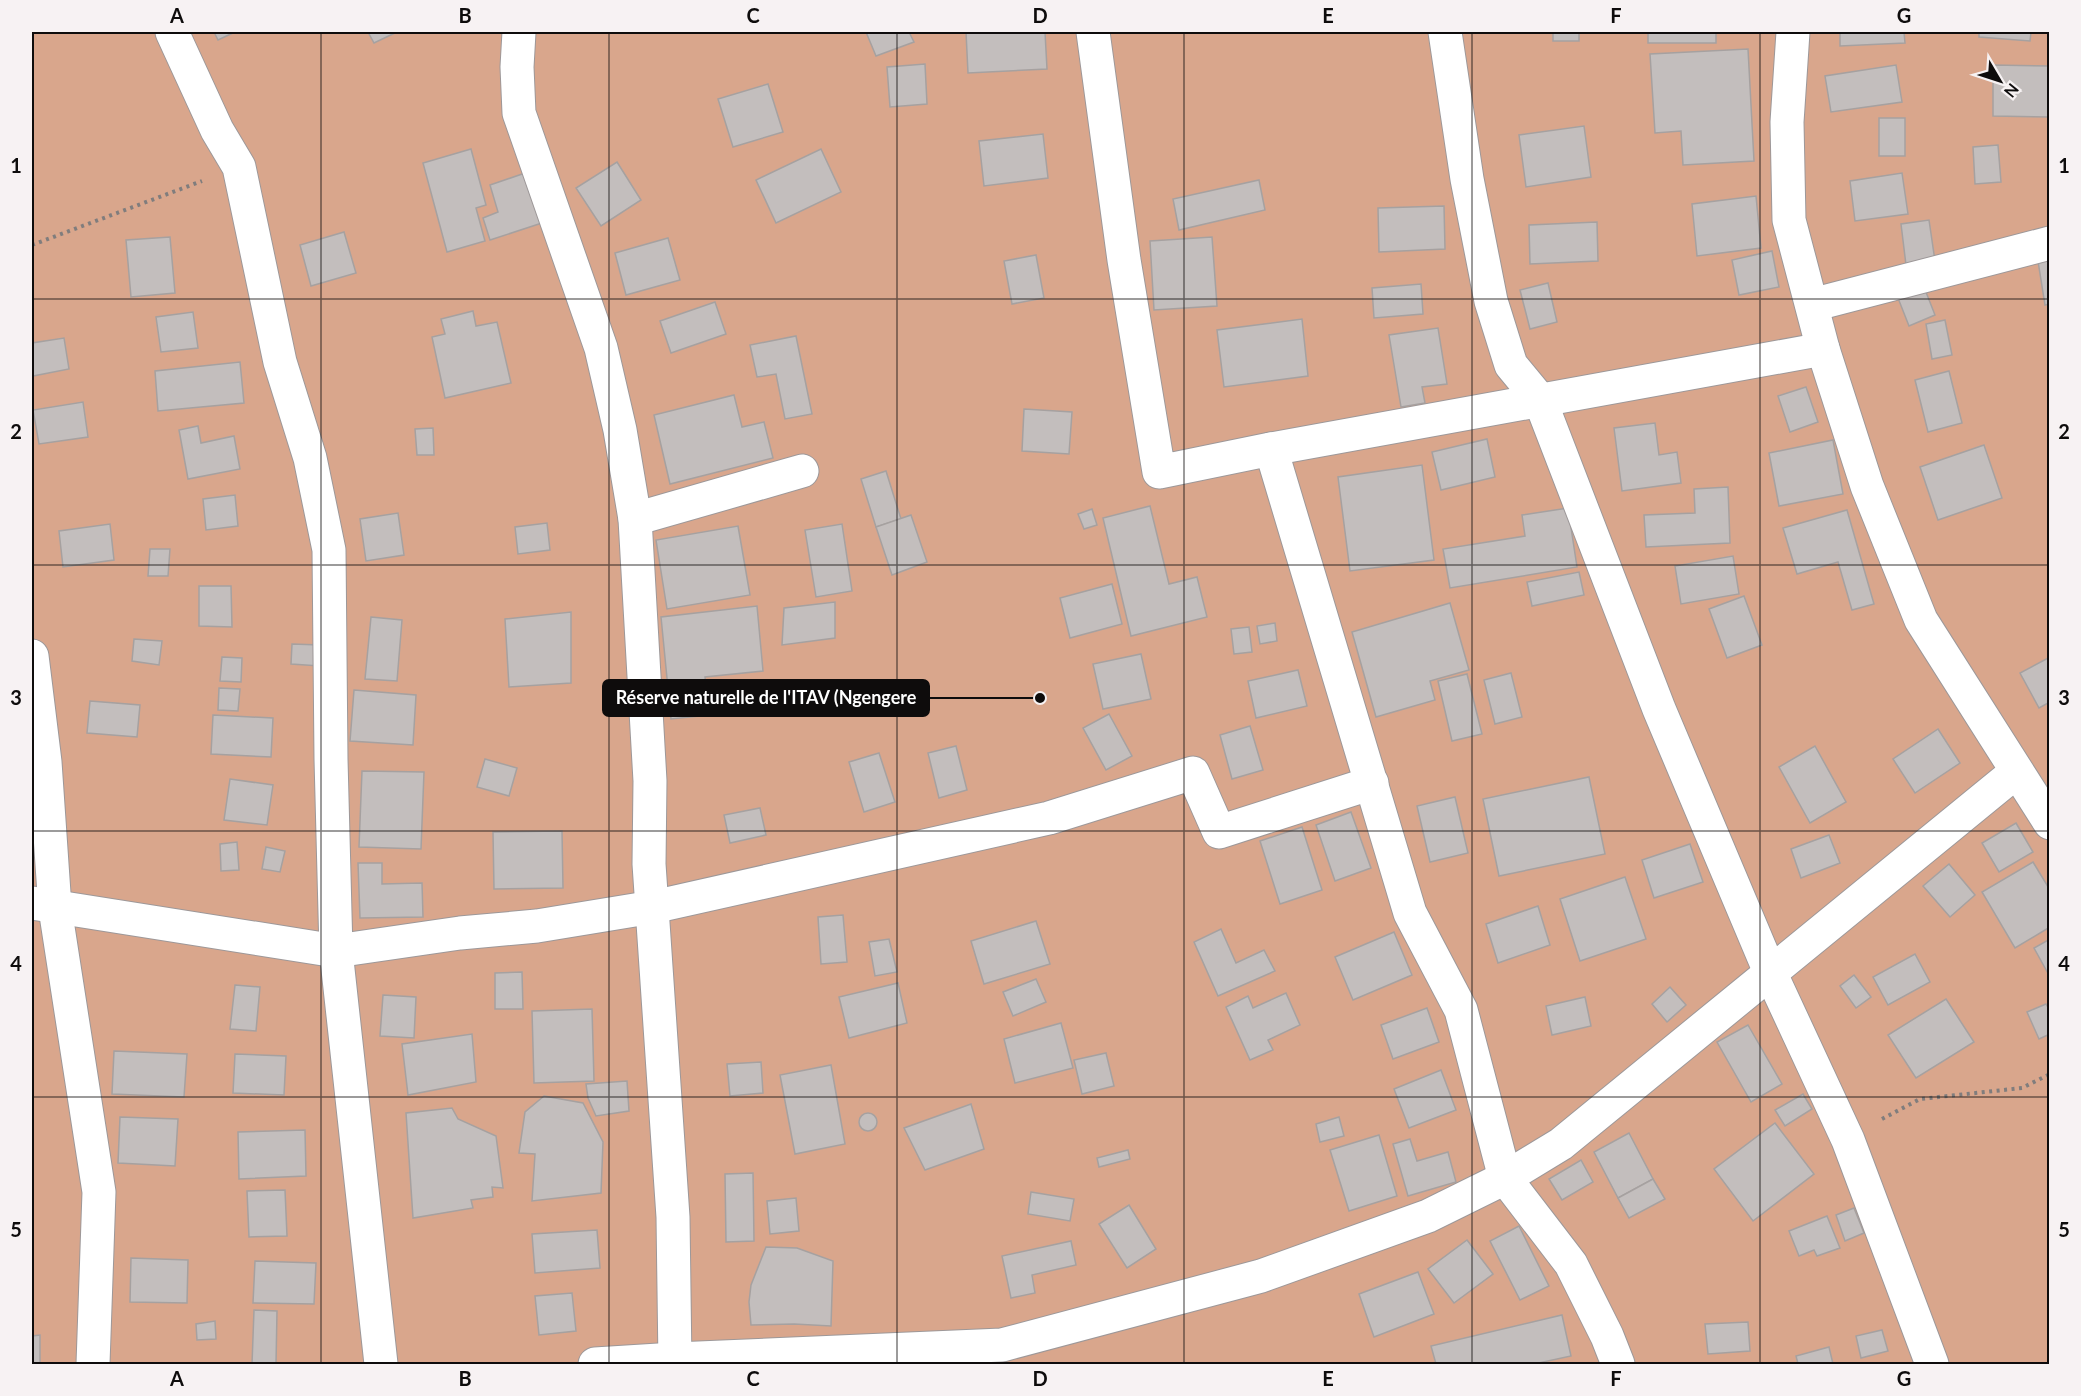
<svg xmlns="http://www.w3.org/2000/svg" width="2081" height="1396" font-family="Lato,sans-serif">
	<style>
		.green { fill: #d9a68c }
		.building { fill: #c3bebd; stroke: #a6a1a0; stroke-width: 1.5 }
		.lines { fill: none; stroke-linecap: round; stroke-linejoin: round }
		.minor-casing { stroke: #9d9899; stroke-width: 35 }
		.path { stroke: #807d7d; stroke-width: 4; stroke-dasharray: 3 4.5; stroke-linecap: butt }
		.minor { stroke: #fff; stroke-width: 33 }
		.grid { fill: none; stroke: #0e0c0c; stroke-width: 1.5; stroke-opacity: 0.55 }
		.leader { fill: none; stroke: #0e0c0c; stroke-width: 2 }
		.callout-dot { fill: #0e0c0c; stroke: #f7f2f3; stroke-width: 2 }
		.callout { fill: #0e0c0c; stroke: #0e0c0c; stroke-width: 2 }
		.callout-label { font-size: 18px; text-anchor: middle; font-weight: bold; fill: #fff }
		.neatline { fill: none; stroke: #0e0c0c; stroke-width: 2 }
		.grid-label { font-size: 20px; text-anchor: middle; font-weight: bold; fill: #0e0c0c }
	</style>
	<rect width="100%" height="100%" fill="#eae5e6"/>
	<rect class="green" x="32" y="32" width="2017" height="1332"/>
	<g class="building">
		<polygon points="214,32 235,32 218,40"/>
		<polygon points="368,32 397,32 374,43"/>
		<polygon points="866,32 909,32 914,42 876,56"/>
		<polygon points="966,32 1045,32 1047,69 968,73"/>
		<rect x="1553" y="32" width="26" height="9"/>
		<rect x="1648" y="32" width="68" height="11"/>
		<polygon points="1840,32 1904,32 1905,43 1840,46"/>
		<polygon points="1979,32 2031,32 2030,41 1979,37"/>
		<polygon points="1748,49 1754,161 1683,165 1681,131 1655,133 1650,54"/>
		<polygon points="925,64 927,104 890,107 887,67"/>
		<polygon points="1896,65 1902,102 1831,112 1825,76"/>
		<polygon points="1993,65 2050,66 2050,117 1993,116"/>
		<polygon points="768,84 783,132 733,147 718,99"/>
		<rect x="1879" y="118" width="26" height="38"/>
		<polygon points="1584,126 1591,177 1526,187 1519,135"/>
		<polygon points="1043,134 1048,178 984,186 979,141"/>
		<polygon points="1998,145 2001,182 1975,184 1973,147"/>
		<polygon points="471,149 486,205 476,208 485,241 447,252 423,163"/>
		<polygon points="821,149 841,192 776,223 756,180"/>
		<polygon points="617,162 641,200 601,226 576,188"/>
		<polygon points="528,172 545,222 490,240 483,218 498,212 490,185"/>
		<polygon points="1902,173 1908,214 1855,221 1850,181"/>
		<polygon points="1259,180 1265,210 1179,230 1173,199"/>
		<polygon points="1756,196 1761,248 1697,256 1692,204"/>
		<polygon points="1444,206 1445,249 1379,252 1378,208"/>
		<polygon points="1929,220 1935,261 1906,265 1901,224"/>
		<polygon points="1597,222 1598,261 1530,264 1529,225"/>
		<polygon points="344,232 356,273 311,286 300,245"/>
		<polygon points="170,237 175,293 131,297 126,240"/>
		<polygon points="1212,237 1217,306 1154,310 1150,241"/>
		<polygon points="668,238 680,280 626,295 615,253"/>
		<polygon points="1772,251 1779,287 1739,295 1732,260"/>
		<polygon points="1036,255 1044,298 1012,304 1004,261"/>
		<polygon points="2050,259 2050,304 2045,305 2038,261"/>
		<polygon points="1548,283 1557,322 1530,329 1520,290"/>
		<polygon points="1421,284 1423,314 1374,318 1372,288"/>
		<polygon points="1924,287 1935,315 1909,326 1898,298"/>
		<polygon points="715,302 726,334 671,353 660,321"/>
		<polygon points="473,311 476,326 497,322 511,383 445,398 432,337 445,334 441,319"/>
		<polygon points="193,312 198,348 161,352 156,317"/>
		<polygon points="1302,319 1308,376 1224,387 1217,330"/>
		<polygon points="1945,320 1952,355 1932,359 1926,324"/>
		<polygon points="1438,328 1447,384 1422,387 1425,403 1401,407 1389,335"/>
		<polygon points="796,336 812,414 785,419 776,374 757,377 750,345"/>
		<polygon points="64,338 69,369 33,376 32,343"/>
		<polygon points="240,362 244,403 158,411 155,371"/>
		<polygon points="1949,371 1962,423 1928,432 1915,380"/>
		<polygon points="1806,387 1818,422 1790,432 1778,396"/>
		<polygon points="734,395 742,427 764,422 773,458 670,484 654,415"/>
		<polygon points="83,402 88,437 39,444 33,410"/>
		<polygon points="1024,409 1072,412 1069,454 1022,451"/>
		<polygon points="1655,423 1659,455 1677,452 1681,483 1622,491 1614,428"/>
		<polygon points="198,426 201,443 234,436 240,469 188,479 179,430"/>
		<polygon points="433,428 434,455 417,455 415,429"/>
		<polygon points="1487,439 1495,477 1441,490 1432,452"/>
		<polygon points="1833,440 1843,494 1779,506 1769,453"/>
		<polygon points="1984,445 2002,498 1938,520 1920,467"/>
		<polygon points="1422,465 1434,560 1350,571 1338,477"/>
		<polygon points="886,471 901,519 876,527 861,479"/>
		<polygon points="1728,487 1730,543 1646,547 1644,515 1695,513 1694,489"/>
		<polygon points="235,495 238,526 206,530 203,499"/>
		<polygon points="1150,506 1169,584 1197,577 1207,617 1131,636 1103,518"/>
		<polygon points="1568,508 1577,567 1450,588 1443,549 1525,536 1522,515"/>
		<polygon points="1092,509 1097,525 1084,529 1078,514"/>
		<polygon points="1847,510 1874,604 1852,610 1838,562 1797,574 1783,528"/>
		<polygon points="398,513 404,555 366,561 360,519"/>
		<polygon points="911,515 927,562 892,575 876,527"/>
		<polygon points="547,523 550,550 518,554 515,527"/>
		<polygon points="110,524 114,560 63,567 59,531"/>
		<polygon points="842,524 852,591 816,597 805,530"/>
		<polygon points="738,526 750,595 667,609 656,540"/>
		<polygon points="150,549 170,549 168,576 148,576"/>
		<polygon points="1733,556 1739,594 1681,604 1675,566"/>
		<polygon points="1579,572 1584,595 1532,606 1527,582"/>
		<polygon points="1112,584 1122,624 1070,638 1060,598"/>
		<polygon points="199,586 231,586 232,627 199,626"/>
		<polygon points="1744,596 1762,645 1727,658 1709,609"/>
		<polygon points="835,602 835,638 782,645 784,608"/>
		<polygon points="1450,603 1469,670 1430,681 1435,700 1376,717 1352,632"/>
		<polygon points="757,606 763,671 705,677 709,715 671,719 661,617"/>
		<polygon points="571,612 571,683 509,687 505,619"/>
		<polygon points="371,617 402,620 397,681 365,679"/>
		<polygon points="1275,623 1277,641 1260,644 1257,626"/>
		<polygon points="1249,627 1252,652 1234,654 1231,629"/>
		<polygon points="134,639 162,641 159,665 132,661"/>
		<polygon points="292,644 320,645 320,666 291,664"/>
		<polygon points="1141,654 1151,699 1103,709 1093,664"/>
		<polygon points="222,657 242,658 241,682 220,681"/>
		<polygon points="2050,657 2050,702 2039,708 2020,673"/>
		<polygon points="1298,670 1307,706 1256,718 1248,681"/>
		<polygon points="1511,673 1522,717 1495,724 1484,680"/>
		<polygon points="1467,674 1482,734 1452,741 1438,681"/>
		<polygon points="219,688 240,689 238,711 218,710"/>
		<polygon points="354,690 416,695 413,745 350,741"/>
		<polygon points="90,701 140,705 137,737 87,733"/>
		<polygon points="1109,714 1132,756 1106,770 1083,728"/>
		<polygon points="213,715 273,718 271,757 211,754"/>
		<polygon points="1250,726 1263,770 1232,779 1220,735"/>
		<polygon points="1938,729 1960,763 1915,793 1893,759"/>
		<polygon points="956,746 967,790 939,798 928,753"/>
		<polygon points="1815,746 1846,802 1810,823 1779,767"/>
		<polygon points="879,753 895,802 864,812 849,762"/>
		<polygon points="485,759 517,768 509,796 477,787"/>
		<polygon points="362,771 424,772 421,849 359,847"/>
		<polygon points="1589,777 1605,854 1499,876 1483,799"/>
		<polygon points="230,779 273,785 267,825 224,820"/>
		<polygon points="1455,797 1468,853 1430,862 1417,806"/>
		<polygon points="760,808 766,835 730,843 724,815"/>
		<polygon points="1351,812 1371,868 1335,881 1316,825"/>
		<polygon points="2016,823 2033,852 1999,872 1982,843"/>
		<polygon points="1302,827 1322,890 1280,904 1260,841"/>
		<polygon points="562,831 563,888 494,889 493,832"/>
		<polygon points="1829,835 1840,863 1801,878 1791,849"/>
		<polygon points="237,842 239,870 221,871 220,844"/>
		<polygon points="1690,844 1703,882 1654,898 1642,860"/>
		<polygon points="266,847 285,851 280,872 262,869"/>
		<polygon points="2033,862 2050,890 2050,927 2015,948 1982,892"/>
		<polygon points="358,863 382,863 382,884 422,883 423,917 360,918"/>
		<polygon points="1949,864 1975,895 1950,917 1923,886"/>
		<polygon points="1625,877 1646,939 1580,961 1560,899"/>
		<polygon points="1538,906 1550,945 1498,963 1486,924"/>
		<polygon points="843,915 847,962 821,964 818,917"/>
		<polygon points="1036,921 1050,964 984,984 971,941"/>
		<polygon points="1221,929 1236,963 1264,950 1275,971 1218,996 1194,942"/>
		<polygon points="1394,932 1412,975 1353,1000 1335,957"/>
		<polygon points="889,939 897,972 875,976 869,942"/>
		<polygon points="2050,939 2050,977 2034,948"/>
		<polygon points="1915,954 1930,982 1888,1005 1873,977"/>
		<polygon points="522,972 523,1009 495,1009 495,973"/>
		<polygon points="1854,975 1871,997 1856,1008 1840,986"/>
		<polygon points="1036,979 1046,1002 1013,1016 1003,992"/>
		<polygon points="898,983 907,1023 849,1038 839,997"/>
		<polygon points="235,985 260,987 256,1031 230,1029"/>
		<polygon points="1670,987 1686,1005 1667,1022 1652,1004"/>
		<polygon points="1286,993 1300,1025 1268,1040 1273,1050 1250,1060 1226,1007 1248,996 1253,1008"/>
		<polygon points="383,995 416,997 414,1038 380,1036"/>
		<polygon points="1585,997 1591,1026 1552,1035 1546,1006"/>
		<polygon points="1946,999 1974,1042 1916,1078 1888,1035"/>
		<polygon points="2046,1004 2050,1011 2050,1034 2039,1039 2027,1012"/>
		<polygon points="1427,1008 1439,1042 1393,1059 1381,1025"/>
		<polygon points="592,1009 594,1081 534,1083 532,1011"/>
		<polygon points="1061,1023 1073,1068 1015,1083 1004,1039"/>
		<polygon points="1748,1025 1782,1084 1751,1102 1717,1042"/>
		<polygon points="472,1034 476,1082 408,1095 402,1044"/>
		<polygon points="114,1051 187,1054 184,1097 112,1094"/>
		<polygon points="1106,1053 1114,1086 1082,1094 1074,1060"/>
		<polygon points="235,1054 286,1056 284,1095 233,1093"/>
		<polygon points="761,1062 763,1093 730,1096 727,1064"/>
		<polygon points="831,1065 845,1144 795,1154 780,1075"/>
		<polygon points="1441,1070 1456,1110 1409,1128 1394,1089"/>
		<polygon points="627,1081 629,1111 596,1116 588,1098 586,1084"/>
		<polygon points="1803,1094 1812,1109 1785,1126 1775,1110"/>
		<polygon points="544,1096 583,1103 603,1142 601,1193 532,1201 535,1154 519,1153 525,1112"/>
		<polygon points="971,1104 984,1149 925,1170 904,1128"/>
		<polygon points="452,1108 458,1119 496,1136 503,1188 492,1187 493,1197 471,1200 473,1208 413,1218 406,1113"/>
		<circle cx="868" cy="1122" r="9"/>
		<polygon points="120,1117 178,1119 175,1166 118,1163"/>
		<polygon points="1339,1117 1344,1136 1320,1142 1316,1124"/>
		<polygon points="1775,1123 1814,1174 1753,1221 1714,1169"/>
		<polygon points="305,1130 306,1176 239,1179 238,1132"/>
		<polygon points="1629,1133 1653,1179 1618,1198 1594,1152"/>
		<polygon points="1379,1135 1397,1196 1349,1211 1330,1150"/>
		<polygon points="1410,1139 1417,1161 1448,1152 1456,1182 1408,1196 1393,1144"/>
		<polygon points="1128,1150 1130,1159 1099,1167 1097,1158"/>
		<polygon points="1581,1160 1593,1182 1562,1200 1549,1179"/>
		<polygon points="753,1173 754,1241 726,1242 725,1174"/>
		<polygon points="1653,1179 1665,1199 1629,1218 1618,1198"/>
		<polygon points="285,1190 287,1236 249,1237 247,1191"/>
		<polygon points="1031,1192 1074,1199 1070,1221 1028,1214"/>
		<polygon points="796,1198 799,1231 770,1234 767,1201"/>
		<polygon points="1129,1205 1156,1249 1127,1268 1099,1224"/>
		<polygon points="1854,1208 1864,1233 1845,1241 1836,1215"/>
		<polygon points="1827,1216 1840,1248 1817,1256 1814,1250 1799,1256 1789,1231"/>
		<polygon points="1519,1226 1549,1286 1520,1300 1490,1241"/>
		<polygon points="597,1230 600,1268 535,1273 532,1234"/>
		<polygon points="1467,1240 1493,1274 1454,1303 1428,1269"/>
		<polygon points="1071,1241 1076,1265 1032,1275 1035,1293 1011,1298 1002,1256"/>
		<polygon points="766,1247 797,1248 833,1261 831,1326 794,1324 751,1325 749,1302 751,1285"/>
		<polygon points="131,1258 188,1260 187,1303 130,1302"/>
		<polygon points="255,1261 316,1263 314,1304 253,1303"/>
		<polygon points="1418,1272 1434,1314 1374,1337 1359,1294"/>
		<polygon points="572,1293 576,1331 539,1335 535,1296"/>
		<polygon points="254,1310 277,1311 276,1364 252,1364"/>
		<polygon points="1562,1315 1571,1356 1534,1364 1436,1364 1431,1346"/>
		<polygon points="215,1321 216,1339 197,1340 196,1324"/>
		<polygon points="1748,1322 1750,1351 1708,1354 1705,1324"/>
		<polygon points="1882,1330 1888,1351 1861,1358 1856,1336"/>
		<polygon points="40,1335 40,1364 32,1364 32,1336"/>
		<polygon points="1829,1347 1833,1364 1798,1364 1796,1356"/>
	</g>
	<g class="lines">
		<defs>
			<g id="minor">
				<polyline points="172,32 217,130 239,167 280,362 310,458 329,550 331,759 336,951 381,1364"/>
				<polyline points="519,32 517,67 519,113 601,348 620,430 635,519 650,781 649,864 673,1217 675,1364"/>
				<polyline points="1093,32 1124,260 1159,472 1271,449 1823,349"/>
				<polyline points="1445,32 1467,179 1491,301 1511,365 1540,400 1659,709 1770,972 1848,1140 1932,1364"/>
				<polyline points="1793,32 1787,122 1789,220 1823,349 1867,486 1921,620 2050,823"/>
				<polyline points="1812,305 2050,243"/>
				<polyline points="1271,449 1410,913 1461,1010 1505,1178 1571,1264 1607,1336 1618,1364"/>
				<polyline points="635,519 802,471"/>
				<polyline points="32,656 45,762 55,908 99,1192 93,1364"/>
				<polyline points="32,903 336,951 460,933 537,926 653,907 1049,818 1193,773 1219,832 1372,783"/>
				<polyline points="595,1364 675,1359 1002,1345 1261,1276 1428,1216 1505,1178 1561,1144 2016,772"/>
			</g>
		</defs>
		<use href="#minor" class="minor-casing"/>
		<g class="path">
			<polyline points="32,245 202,181"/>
			<polyline points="1882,1119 1920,1099 2022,1088 2050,1074"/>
		</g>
		<use href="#minor" class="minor"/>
	</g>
	<path class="grid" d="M321,32V1364M609,32V1364M897,32V1364M1184,32V1364M1472,32V1364M1760,32V1364M32,299H2050M32,565H2050M32,831H2050M32,1097H2050"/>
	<path class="leader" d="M1040 698L929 698"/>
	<circle class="callout-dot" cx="1040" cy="698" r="6"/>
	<rect class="callout" x="603" y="680" width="326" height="36" rx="6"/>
	<g class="callout-label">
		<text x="766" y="704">Réserve naturelle de l'ITAV (Ngengere</text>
	</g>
	<rect width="2081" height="1396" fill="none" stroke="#f7f2f3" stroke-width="66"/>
	<g transform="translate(2000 81) rotate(129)" stroke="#f7f2f3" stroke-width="4.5" paint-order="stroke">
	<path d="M0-4.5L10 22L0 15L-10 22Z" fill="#0e0c0c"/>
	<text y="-9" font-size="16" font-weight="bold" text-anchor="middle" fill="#0e0c0c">N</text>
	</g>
	<rect x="33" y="33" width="2015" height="1330" class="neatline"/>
	<g class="grid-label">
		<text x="177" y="23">A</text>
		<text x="465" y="23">B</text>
		<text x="753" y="23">C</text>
		<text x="1040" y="23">D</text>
		<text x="1328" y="23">E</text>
		<text x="1616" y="23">F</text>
		<text x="1904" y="23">G</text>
		<text x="16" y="173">1</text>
		<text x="2064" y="173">1</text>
		<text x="16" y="439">2</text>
		<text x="2064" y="439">2</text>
		<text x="16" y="705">3</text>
		<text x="2064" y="705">3</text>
		<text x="16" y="971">4</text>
		<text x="2064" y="971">4</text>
		<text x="16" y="1237">5</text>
		<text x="2064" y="1237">5</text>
		<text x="177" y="1386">A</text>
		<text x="465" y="1386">B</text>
		<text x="753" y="1386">C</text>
		<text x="1040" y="1386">D</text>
		<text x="1328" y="1386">E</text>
		<text x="1616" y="1386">F</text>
		<text x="1904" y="1386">G</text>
	</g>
</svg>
